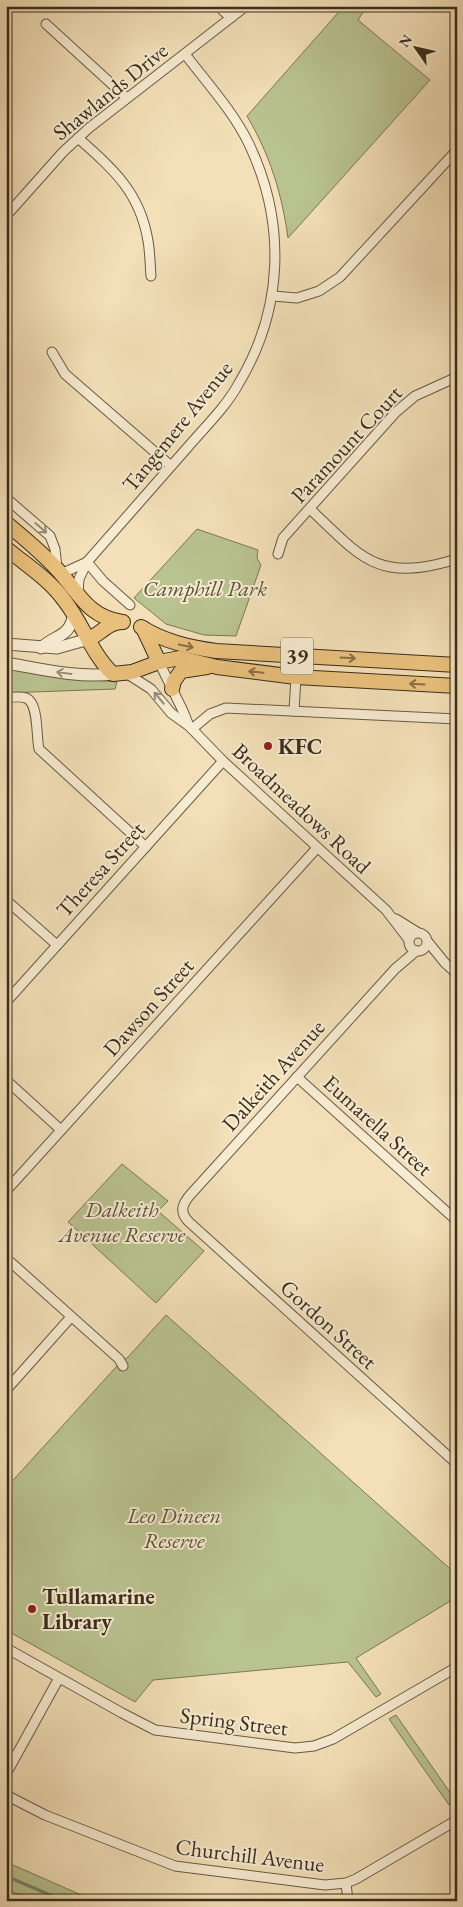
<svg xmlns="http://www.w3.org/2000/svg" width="463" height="1907" font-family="'EB Garamond',serif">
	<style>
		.green { fill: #b9c390; stroke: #7a7856 }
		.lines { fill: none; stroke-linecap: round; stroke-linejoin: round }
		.stream { stroke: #748375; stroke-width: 3 }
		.minor-casing { stroke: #685a44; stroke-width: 11 }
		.tertiary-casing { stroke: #685a44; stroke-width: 13 }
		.primary-casing { stroke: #3a2d1d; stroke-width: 16 }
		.minor { stroke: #f7ebd1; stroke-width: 9 }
		.tertiary { stroke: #f7ebd1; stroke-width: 11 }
		.primary { stroke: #eac07c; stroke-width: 14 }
		.oneway { stroke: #988c77 }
		.oneway2 { stroke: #896f48 }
		.poi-dot { fill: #8f2418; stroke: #f7ebd1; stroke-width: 2 }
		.labels { text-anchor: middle; stroke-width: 4; stroke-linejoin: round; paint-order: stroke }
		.shield { fill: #f7ebd1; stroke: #736653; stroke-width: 1 }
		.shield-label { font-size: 21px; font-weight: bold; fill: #3a2d1d }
		.street-label { font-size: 22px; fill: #3a2d1d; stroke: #f7ebd1 }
		.park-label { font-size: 22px; font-style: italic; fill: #5a523a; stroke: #f7ebd1 }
		.poi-label { font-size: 22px; font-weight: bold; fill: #3a2d1d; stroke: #f7ebd1; text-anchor: start }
	</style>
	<rect width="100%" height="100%" fill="#f3e0b8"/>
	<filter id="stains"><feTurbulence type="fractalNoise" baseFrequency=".004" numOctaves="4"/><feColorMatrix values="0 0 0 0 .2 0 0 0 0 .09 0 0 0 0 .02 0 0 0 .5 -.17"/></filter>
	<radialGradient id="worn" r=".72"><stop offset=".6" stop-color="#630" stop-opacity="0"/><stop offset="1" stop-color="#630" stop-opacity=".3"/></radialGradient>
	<g class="green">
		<path d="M344,6H367L358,20L430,80L288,238C282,194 270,155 247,116Z"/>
		<polygon points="197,529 258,550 257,558 261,565 236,636 204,635 166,624 134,598"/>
		<polygon points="6,669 72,678 117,682 115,689 6,693"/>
		<polygon points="122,1164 168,1201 158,1211 204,1251 156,1303 68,1222"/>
		<polygon points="166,1315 457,1575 457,1597 356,1658 381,1694 376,1697 348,1662 153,1680 135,1702 6,1630 6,1488 117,1366 129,1356"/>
		<polygon points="396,1715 456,1801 449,1805 389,1719"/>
		<polygon points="6,1862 95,1901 35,1901 6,1889"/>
	</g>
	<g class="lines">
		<polyline class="stream" points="6,1876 64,1901"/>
		<defs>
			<g id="minor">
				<polyline points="218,6 231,18"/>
				<polyline points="46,24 127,98"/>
				<path d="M78,138C113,169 140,192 148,241C150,252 150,264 151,276"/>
				<polyline points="6,216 63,152 89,128 246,6"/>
				<polyline points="273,296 297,298 319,291 340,277 457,150"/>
				<polyline points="52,352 65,374 171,466"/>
				<polyline points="6,498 50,536 55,549 57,568"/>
				<path d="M310,509C360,556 376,582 450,561"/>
				<polyline points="278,554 283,538 396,412 415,396 457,377"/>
				<polyline points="87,562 103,581 130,605"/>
				<polyline points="61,574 87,562"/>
				<path d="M78,594L79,579L87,562C120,524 154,486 187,448C205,427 226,407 239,383C284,308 286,222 249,144C233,111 207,83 185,54"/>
				<polyline points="159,662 183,711 189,726"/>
				<polyline points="126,673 151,689 171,713 189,726 223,761 386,910 409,940"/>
				<path d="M6,698C12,697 20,696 26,698C39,703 36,737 39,749L146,847"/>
				<polyline points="294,711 296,677"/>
				<polyline points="192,729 210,714 226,708 457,719"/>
				<polyline points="6,900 57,945"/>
				<polyline points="396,919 417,932"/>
				<circle cx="418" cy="942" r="9"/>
				<polyline points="428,942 445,963 457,974"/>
				<path d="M416,951L395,969L191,1194C182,1204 179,1212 189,1222L457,1464"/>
				<polyline points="6,1002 223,761"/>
				<polyline points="297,1077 457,1221"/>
				<polyline points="6,1080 61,1130"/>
				<polyline points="6,1191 317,848"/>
				<polyline points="6,1258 119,1359 123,1366"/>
				<polyline points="6,1390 71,1317"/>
				<polyline points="6,1648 122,1713 155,1730 295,1748 314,1746 333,1739 457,1667"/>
				<polyline points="6,1774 59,1678"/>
				<polyline points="6,1795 45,1815 175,1866 325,1885 346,1883 356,1879 457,1820"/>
				<polyline points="346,1883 348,1901"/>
			</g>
			<g id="tertiary">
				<polyline points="6,644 57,648 89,639"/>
				<path d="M41,648C56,634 70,638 74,613"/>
				<path d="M6,663C41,669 77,678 113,674"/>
			</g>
			<g id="primary">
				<path d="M6,523C23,537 40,551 55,567C78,590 85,616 122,622"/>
				<path d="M6,548C26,565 49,579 64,600C83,624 91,653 113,674L132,672L159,662L180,658L217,667L296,677L457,686"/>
				<path d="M141,627C165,642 189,647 216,651L457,665"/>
				<polyline points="143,628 159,662"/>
				<path d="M89,639C102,633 108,622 123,622"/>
				<polyline points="172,689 174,681 181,671 207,667"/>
			</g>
		</defs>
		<use href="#minor" class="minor-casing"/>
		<use href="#tertiary" class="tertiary-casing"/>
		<use href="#primary" class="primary-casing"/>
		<use href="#minor" class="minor"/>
		<use href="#tertiary" class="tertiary"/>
		<use href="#primary" class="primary"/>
	</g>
	<defs><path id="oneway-shaft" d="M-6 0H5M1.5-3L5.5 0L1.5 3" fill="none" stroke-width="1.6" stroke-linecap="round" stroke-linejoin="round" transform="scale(1.25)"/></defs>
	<g class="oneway">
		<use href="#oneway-shaft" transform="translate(41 528) rotate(41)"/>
		<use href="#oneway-shaft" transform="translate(64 673) rotate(-172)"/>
		<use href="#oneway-shaft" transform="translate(159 698) rotate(-130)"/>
	</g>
	<g class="oneway2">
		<use href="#oneway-shaft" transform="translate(186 646) rotate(12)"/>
		<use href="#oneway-shaft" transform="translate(348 658) rotate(3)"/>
		<use href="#oneway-shaft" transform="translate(256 672) rotate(-174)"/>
		<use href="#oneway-shaft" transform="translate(417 684) rotate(-177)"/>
	</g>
	<g class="poi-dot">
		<circle cx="268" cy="746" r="5"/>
		<circle cx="32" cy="1609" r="5"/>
	</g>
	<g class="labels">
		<rect class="shield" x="281" y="637.5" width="32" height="37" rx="4"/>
		<g class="shield-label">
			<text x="297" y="663">39</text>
		</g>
		<g class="street-label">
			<text transform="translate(110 91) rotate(-39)" y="8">Shawlands Drive</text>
			<text transform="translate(177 426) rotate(-51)" y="8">Tangemere Avenue</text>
			<text transform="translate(346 444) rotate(-47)" y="8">Paramount Court</text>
			<text transform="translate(302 808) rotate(43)" y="8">Broadmeadows Road</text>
			<text transform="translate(100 869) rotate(-48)" y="8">Theresa Street</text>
			<text transform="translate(148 1007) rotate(-48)" y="8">Dawson Street</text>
			<text transform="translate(273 1075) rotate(-48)" y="8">Dalkeith Avenue</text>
			<text transform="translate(378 1125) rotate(42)" y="8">Eumarella Street</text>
			<text transform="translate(329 1324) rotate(42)" y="8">Gordon Street</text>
			<text transform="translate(234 1721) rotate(7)" y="8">Spring Street</text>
			<text transform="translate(250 1855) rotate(7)" y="8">Churchill Avenue</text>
		</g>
		<g class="park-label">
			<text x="205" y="596">Camphill Park</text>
			<text x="122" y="1217">Dalkeith<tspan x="122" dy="25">Avenue Reserve</tspan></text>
			<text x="174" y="1523">Leo Dineen<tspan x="174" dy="25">Reserve</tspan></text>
		</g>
		<g class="poi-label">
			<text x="278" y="754">KFC</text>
			<text x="42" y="1604">Tullamarine<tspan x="42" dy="25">Library</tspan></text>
		</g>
	</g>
	<rect width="463" height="1907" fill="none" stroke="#f3e0b8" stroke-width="25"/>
	<rect x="8" y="8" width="448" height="1892" fill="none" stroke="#3a2d1d" stroke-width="2.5"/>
	<rect x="12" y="12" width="438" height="1882" fill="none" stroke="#3a2d1d"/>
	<g transform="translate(416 48) rotate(304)" stroke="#f7ebd1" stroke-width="4" paint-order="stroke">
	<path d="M0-4L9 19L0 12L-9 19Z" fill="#3a2d1d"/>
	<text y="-8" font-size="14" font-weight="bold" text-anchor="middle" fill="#3a2d1d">N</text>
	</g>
	<rect width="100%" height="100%" filter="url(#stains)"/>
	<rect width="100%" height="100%" fill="url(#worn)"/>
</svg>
